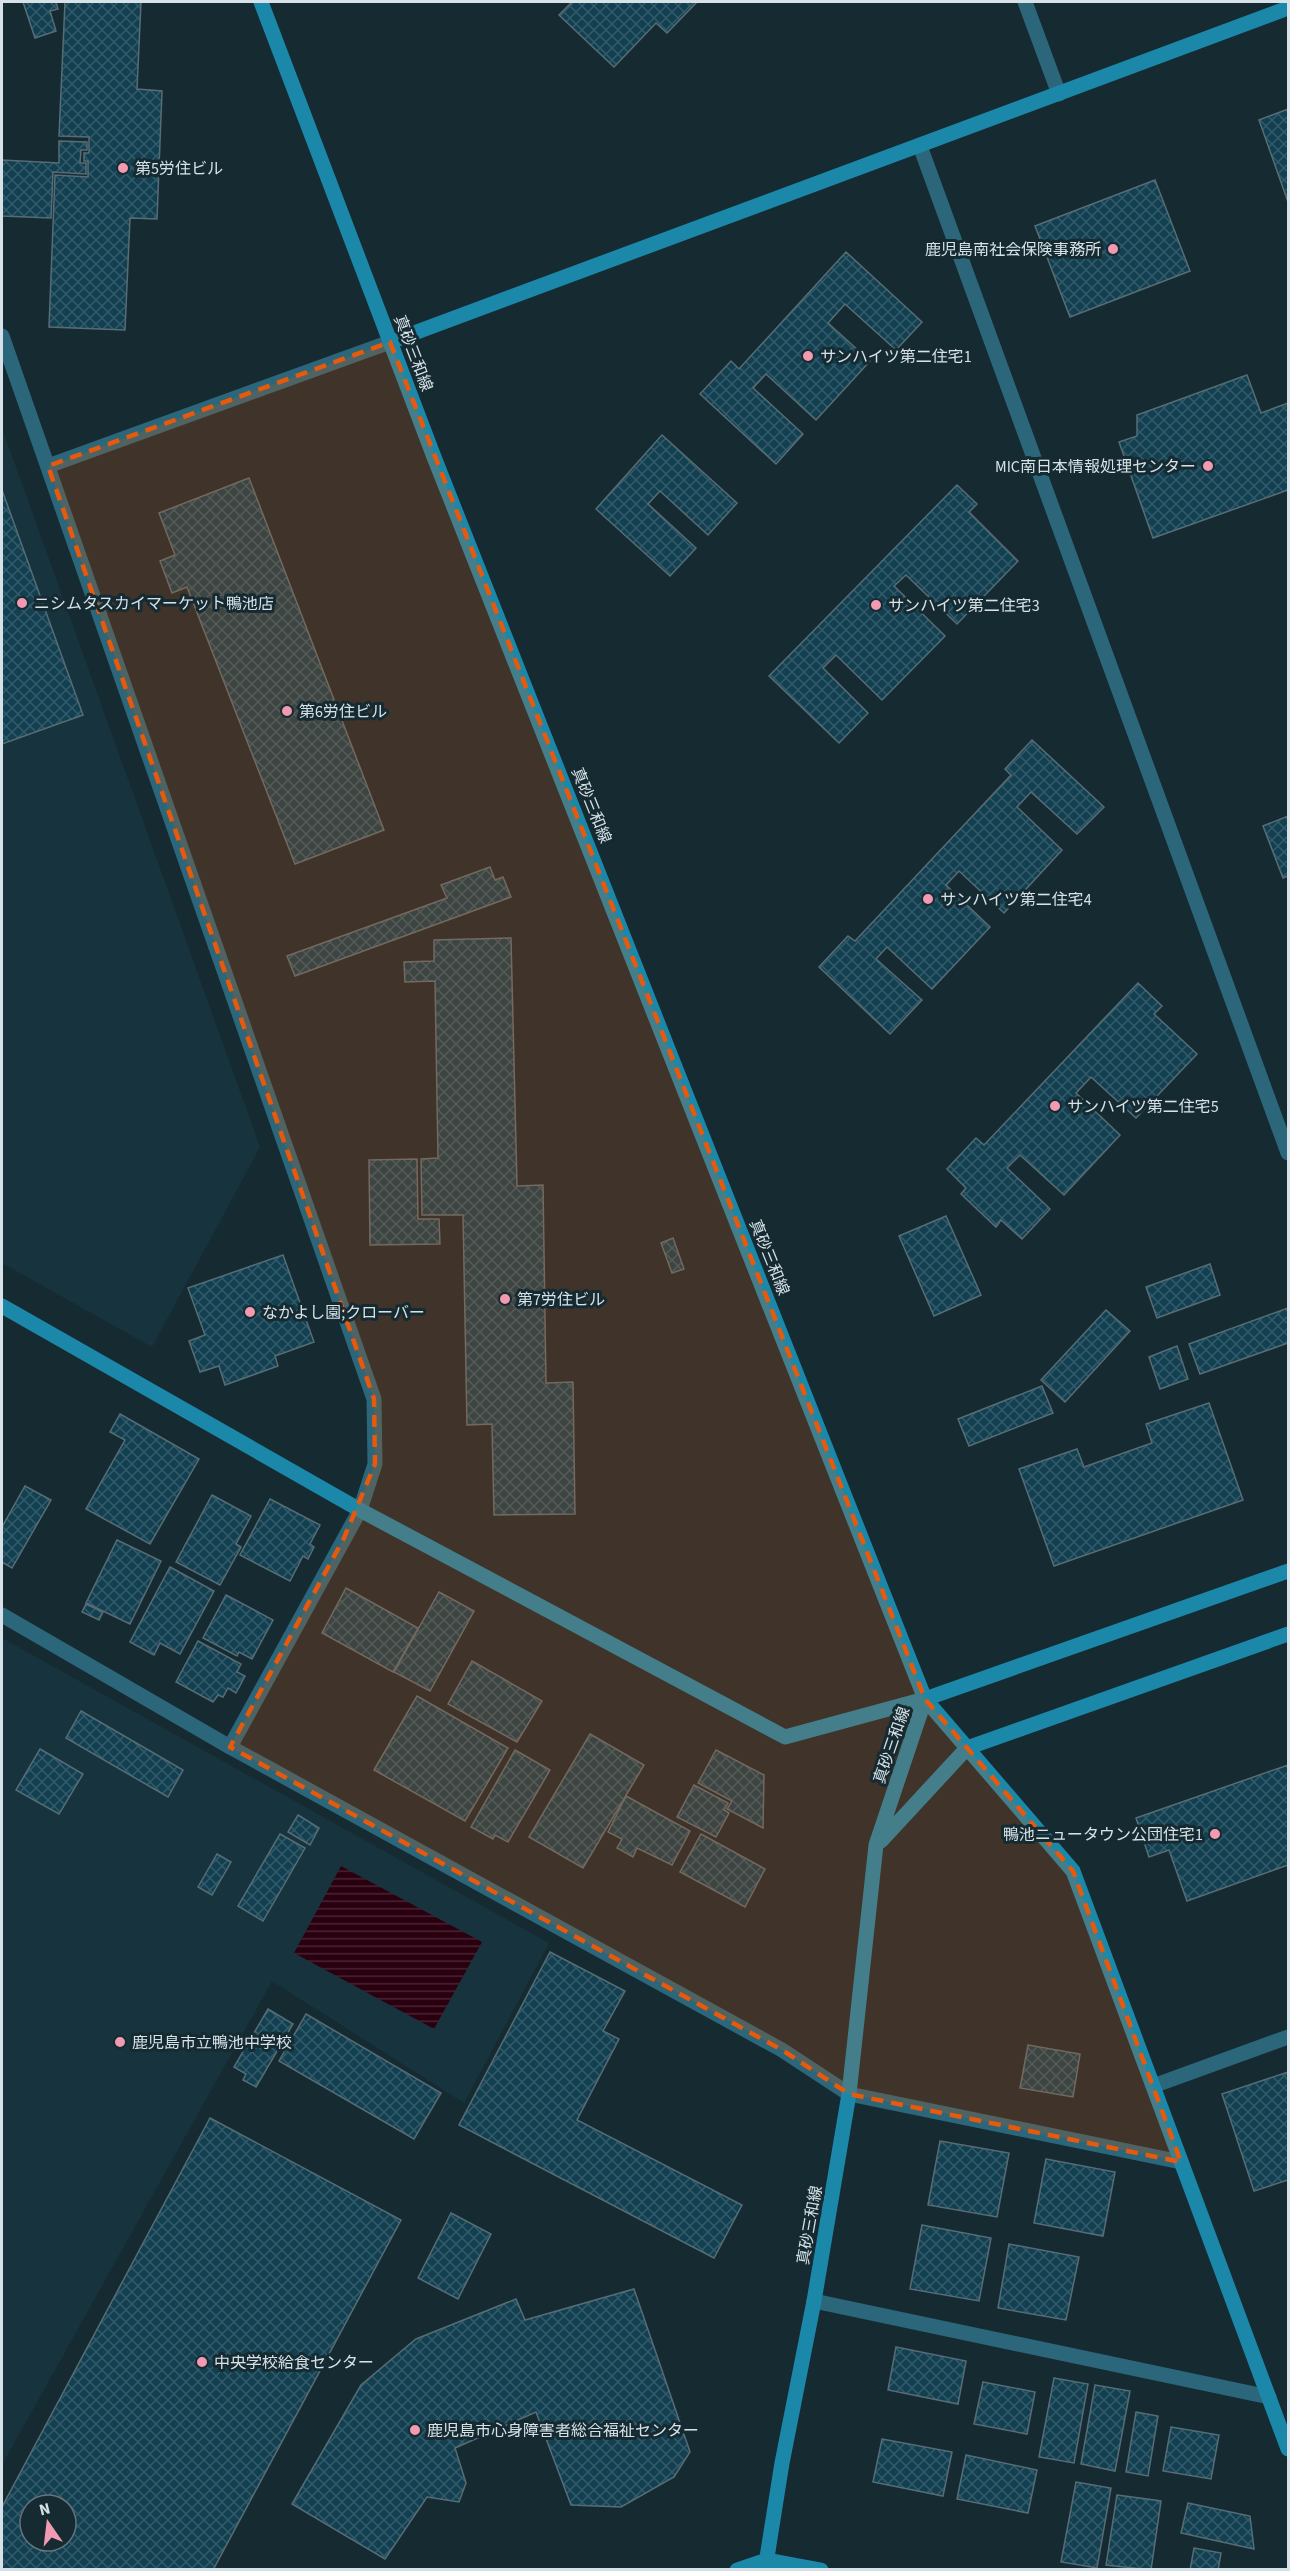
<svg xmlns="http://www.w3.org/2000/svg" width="1290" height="2571" font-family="'Source Sans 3','Noto Sans JP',sans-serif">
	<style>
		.built { fill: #17343e }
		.water { fill: url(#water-rules) }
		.building { fill: url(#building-cross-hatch); stroke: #576d76; stroke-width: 1.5; fill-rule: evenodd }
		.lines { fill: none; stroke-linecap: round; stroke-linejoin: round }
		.lane { stroke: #2b667a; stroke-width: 15 }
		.street { stroke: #2b667a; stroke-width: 15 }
		.secondary { stroke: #1b88aa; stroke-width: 15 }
		.marked { fill: #e8590c; fill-opacity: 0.2; stroke: #e8590c; stroke-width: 4.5; stroke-dasharray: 12 8; stroke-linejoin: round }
		.poi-dot { fill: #f19ab2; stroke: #162a32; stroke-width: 2 }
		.labels { text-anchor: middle; stroke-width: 6; stroke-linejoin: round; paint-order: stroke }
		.poi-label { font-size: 16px; fill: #d6e2e7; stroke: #162a32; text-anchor: start }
		.street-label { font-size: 16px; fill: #d6e2e7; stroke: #162a32 }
	</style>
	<defs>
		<pattern id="water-rules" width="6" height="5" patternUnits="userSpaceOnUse" patternTransform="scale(1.5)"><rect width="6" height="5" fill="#2a0010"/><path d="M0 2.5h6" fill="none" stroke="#482533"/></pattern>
		<pattern id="building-cross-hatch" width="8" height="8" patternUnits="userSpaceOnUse" patternTransform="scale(1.5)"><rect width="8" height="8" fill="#124050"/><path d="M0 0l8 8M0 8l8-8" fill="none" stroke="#345b69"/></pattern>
	</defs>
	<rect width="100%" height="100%" fill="#162a32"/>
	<g class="built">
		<polygon points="2,428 260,1147 152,1347 2,1263"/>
		<polygon points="2,1638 549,1943 464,2103 272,1981 2,2465"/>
	</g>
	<polygon class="water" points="341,1866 482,1942 434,2029 294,1953"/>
	<g class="building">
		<polygon points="23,2 56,2 58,9 50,11 56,31 35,38"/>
		<polygon points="65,2 141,2 137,89 162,91 157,219 130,218 125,330 49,327 55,175 88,177 88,161 84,161 84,153 89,153 89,137 59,136"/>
		<polygon points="572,2 697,2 667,33 656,23 614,67 559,15"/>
		<polygon points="1288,109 1288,202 1259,120"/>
		<polygon points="59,141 87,142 87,150 81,150 80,163 86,163 86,174 53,172 51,218 2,216 2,160 59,163"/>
		<polygon points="1155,180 1190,271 1070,317 1035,226"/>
		<polygon points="846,252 922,322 896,350 845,304 828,323 870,361 816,420 766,374 753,388 803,434 776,464 700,394 731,361 739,369"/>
		<polygon points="1247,375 1261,413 1288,403 1288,490 1153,538 1119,442 1137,436 1137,415"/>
		<polygon points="662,435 737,503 708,535 660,491 648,504 696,548 670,576 596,509"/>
		<polygon points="249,478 384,830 295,864 187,587 172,593 160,561 175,555 159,513"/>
		<polygon points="957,485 977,504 969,512 1018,561 957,624 906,575 894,586 945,636 882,700 836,655 823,668 868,713 839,743 769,676"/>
		<polygon points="2,490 83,715 2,744"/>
		<polygon points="1032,740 1104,807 1077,834 1031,792 1017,807 1062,850 1004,913 959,871 946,885 990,927 932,989 887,947 876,959 922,1000 890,1034 819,967 848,936 855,941 1011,775 1005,769"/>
		<polygon points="1288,816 1288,876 1283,878 1263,826"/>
		<polygon points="490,867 495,880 503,877 511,897 295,976 287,956 447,898 441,885"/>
		<polygon points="511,938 517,1186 543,1185 546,1383 573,1382 575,1514 494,1515 492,1424 467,1425 463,1215 422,1215 421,1159 438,1158 435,981 405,982 404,962 434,961 434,940"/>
		<polygon points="1138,983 1162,1006 1154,1014 1197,1054 1136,1118 1091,1077 1076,1093 1120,1135 1064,1195 1020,1155 1007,1168 1050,1209 1022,1239 1001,1220 996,1227 961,1194 966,1188 947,1169 976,1138 984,1145"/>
		<polygon points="417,1159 418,1219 439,1219 440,1244 370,1245 369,1160"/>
		<polygon points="946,1216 981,1295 934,1316 899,1236"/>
		<polygon points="673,1238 684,1269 672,1273 661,1243"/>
		<polygon points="283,1255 314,1342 275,1356 278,1366 225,1385 219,1366 200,1372 189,1341 205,1335 188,1288"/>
		<polygon points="1210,1264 1220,1295 1157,1318 1146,1287"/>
		<polygon points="1288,1308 1288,1343 1200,1374 1189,1344"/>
		<polygon points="1106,1310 1130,1331 1065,1402 1041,1380"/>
		<polygon points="1177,1346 1188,1379 1160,1389 1149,1357"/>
		<polygon points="1042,1386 1053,1413 969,1446 958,1419"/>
		<polygon points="1209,1403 1243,1500 1054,1566 1019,1469 1077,1449 1084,1467 1152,1443 1146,1424"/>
		<polygon points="120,1414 199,1459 150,1544 86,1509 125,1440 110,1432"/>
		<polygon points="25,1486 51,1500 12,1568 2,1562 2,1527"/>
		<polygon points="212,1495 251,1516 236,1544 241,1547 220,1585 176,1562"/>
		<polygon points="270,1499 320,1525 310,1544 314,1547 308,1559 303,1556 290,1581 240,1555"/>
		<polygon points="117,1540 161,1561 130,1624 86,1603"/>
		<polygon points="170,1567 214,1591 180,1654 160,1643 154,1655 130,1642"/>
		<polygon points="346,1588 418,1628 393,1672 322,1633"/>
		<polygon points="439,1592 474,1611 430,1691 394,1672"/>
		<polygon points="226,1595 273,1620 252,1659 239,1652 237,1656 203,1638"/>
		<polygon points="86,1604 103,1612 99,1620 82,1612"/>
		<polygon points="198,1641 241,1664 237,1672 245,1676 236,1693 228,1688 223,1697 218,1695 213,1702 176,1682"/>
		<polygon points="472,1661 542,1701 517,1742 448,1704"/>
		<polygon points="417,1696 508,1748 465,1821 374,1770"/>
		<polygon points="81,1711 183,1770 168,1797 66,1738"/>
		<polygon points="590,1734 644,1765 583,1868 529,1837"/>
		<polygon points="40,1749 83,1774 59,1814 16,1790"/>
		<polygon points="515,1750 550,1770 508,1842 495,1835 493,1839 471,1827"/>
		<polygon points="716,1750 764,1775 763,1828 727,1809 732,1801 698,1783"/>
		<polygon points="1288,1765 1288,1865 1187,1901 1169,1850 1149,1857 1136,1818"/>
		<polygon points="694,1785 728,1803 724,1810 729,1813 716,1837 677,1817"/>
		<polygon points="626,1796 690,1831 672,1865 637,1848 633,1857 617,1848 622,1839 608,1832"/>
		<polygon points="298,1815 319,1828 310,1845 288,1832"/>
		<polygon points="280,1834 305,1848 263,1921 238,1906"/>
		<polygon points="701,1834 765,1869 745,1907 680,1872"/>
		<polygon points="217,1854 231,1862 212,1895 198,1887"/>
		<polygon points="550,1952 625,1991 603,2031 619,2039 577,2120 742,2205 714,2258 459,2125"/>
		<polygon points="268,2009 293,2024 256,2087 243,2080 246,2074 234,2067"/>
		<polygon points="306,2014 441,2093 414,2139 279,2061"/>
		<polygon points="1028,2045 1080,2054 1073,2097 1020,2088"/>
		<polygon points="1288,2072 1288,2180 1254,2191 1222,2094"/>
		<path d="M210,2118L401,2220L213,2570H2V2507ZM30,2505H66V2541H30Z"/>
		<polygon points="940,2141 1009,2153 997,2217 928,2205"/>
		<polygon points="1046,2159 1115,2172 1103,2236 1034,2223"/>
		<polygon points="451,2213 491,2234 458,2299 418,2278"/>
		<polygon points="922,2225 991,2238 979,2301 910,2289"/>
		<polygon points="1009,2244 1079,2257 1066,2320 998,2308"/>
		<polygon points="634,2289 690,2452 674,2477 621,2507 571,2505 536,2412 455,2448 466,2483 459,2502 427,2497 385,2559 292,2504 361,2385 416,2339 516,2299 525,2320"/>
		<polygon points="896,2347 966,2361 958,2404 888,2390"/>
		<polygon points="1054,2378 1088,2384 1074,2463 1039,2457"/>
		<polygon points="983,2382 1035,2392 1027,2434 974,2424"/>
		<polygon points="1095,2385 1130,2391 1115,2471 1081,2464"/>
		<polygon points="1136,2412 1158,2416 1148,2476 1126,2472"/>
		<polygon points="1171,2427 1219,2435 1211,2479 1163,2471"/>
		<polygon points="882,2439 952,2452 943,2496 873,2482"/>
		<polygon points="966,2455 1037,2470 1028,2513 957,2499"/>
		<polygon points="1076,2482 1111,2488 1097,2568 1061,2562"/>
		<polygon points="1117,2495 1161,2501 1151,2570 1106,2565"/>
		<polygon points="1188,2503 1250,2516 1254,2549 1181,2533"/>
		<polygon points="1194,2548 1221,2553 1218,2570 1190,2570"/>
	</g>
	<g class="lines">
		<polyline class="lane" points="1153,2086 1288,2037"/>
		<g class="street">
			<polyline points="1025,2 1059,94"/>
			<polyline points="920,146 1288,1153"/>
			<polyline points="2,336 374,1399 375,1464 360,1510 230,1747"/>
			<polyline points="48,466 390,342"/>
			<polyline points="2,1615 230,1747 782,2050 849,2094 1181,2162"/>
			<polyline points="814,2301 1269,2397"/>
		</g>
		<g class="secondary">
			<polyline points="261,2 434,457 925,1699 876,1845 849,2094 814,2301 782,2463 765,2570"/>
			<polyline points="390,342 1288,8"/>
			<polyline points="2,1306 360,1510 785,1737 925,1699 1288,1571"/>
			<polyline points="925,1699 1073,1871 1288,2449"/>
			<polyline points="881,1841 967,1748 1288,1634"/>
			<polyline points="737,2570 767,2560 821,2570"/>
		</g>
	</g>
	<path class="marked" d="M390,342L925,1699L1073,1871L1181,2162L849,2094L782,2050L230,1747L344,1538L375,1464L374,1399L48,466Z"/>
	<g class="poi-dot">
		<circle cx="123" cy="168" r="6"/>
		<circle cx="1113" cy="249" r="6"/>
		<circle cx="808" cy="356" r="6"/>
		<circle cx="1208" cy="466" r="6"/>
		<circle cx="22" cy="603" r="6"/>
		<circle cx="876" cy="605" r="6"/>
		<circle cx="287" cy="711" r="6"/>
		<circle cx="928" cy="899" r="6"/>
		<circle cx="1055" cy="1106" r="6"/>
		<circle cx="505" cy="1299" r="6"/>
		<circle cx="250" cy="1312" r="6"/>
		<circle cx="1215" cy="1834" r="6"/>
		<circle cx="120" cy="2042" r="6"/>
		<circle cx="202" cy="2362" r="6"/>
		<circle cx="415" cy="2430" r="6"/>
	</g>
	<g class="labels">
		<g class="poi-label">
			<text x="135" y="174">第5労住ビル</text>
			<text x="1101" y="255" text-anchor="end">鹿児島南社会保険事務所</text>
			<text x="820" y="362">サンハイツ第二住宅1</text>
			<text x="1196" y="472" text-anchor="end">MIC南日本情報処理センター</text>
			<text x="34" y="609">ニシムタスカイマーケット鴨池店</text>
			<text x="888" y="611">サンハイツ第二住宅3</text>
			<text x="299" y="717">第6労住ビル</text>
			<text x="940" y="905">サンハイツ第二住宅4</text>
			<text x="1067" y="1112">サンハイツ第二住宅5</text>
			<text x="517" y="1305">第7労住ビル</text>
			<text x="262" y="1318">なかよし園;クローバー</text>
			<text x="1203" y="1840" text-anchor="end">鴨池ニュータウン公団住宅1</text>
			<text x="132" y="2048">鹿児島市立鴨池中学校</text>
			<text x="214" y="2368">中央学校給食センター</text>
			<text x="427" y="2436">鹿児島市心身障害者総合福祉センター</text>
		</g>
		<g class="street-label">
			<text transform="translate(414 353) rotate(69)" y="6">真砂三和線</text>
			<text transform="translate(592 805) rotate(68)" y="6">真砂三和線</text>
			<text transform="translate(770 1257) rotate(68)" y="6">真砂三和線</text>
			<text transform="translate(891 1745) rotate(-71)" y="6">真砂三和線</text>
			<text transform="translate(809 2225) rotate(-80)" y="6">真砂三和線</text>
		</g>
	</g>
	<rect width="1290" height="2571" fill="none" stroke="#d6e2e7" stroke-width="6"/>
	<g transform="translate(48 2523) rotate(346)"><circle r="28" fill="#162a32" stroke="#63747a" stroke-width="1.5"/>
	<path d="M0-4.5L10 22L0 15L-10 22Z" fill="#f19ab2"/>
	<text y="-9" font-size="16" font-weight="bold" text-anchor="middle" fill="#d6e2e7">N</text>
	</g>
</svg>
